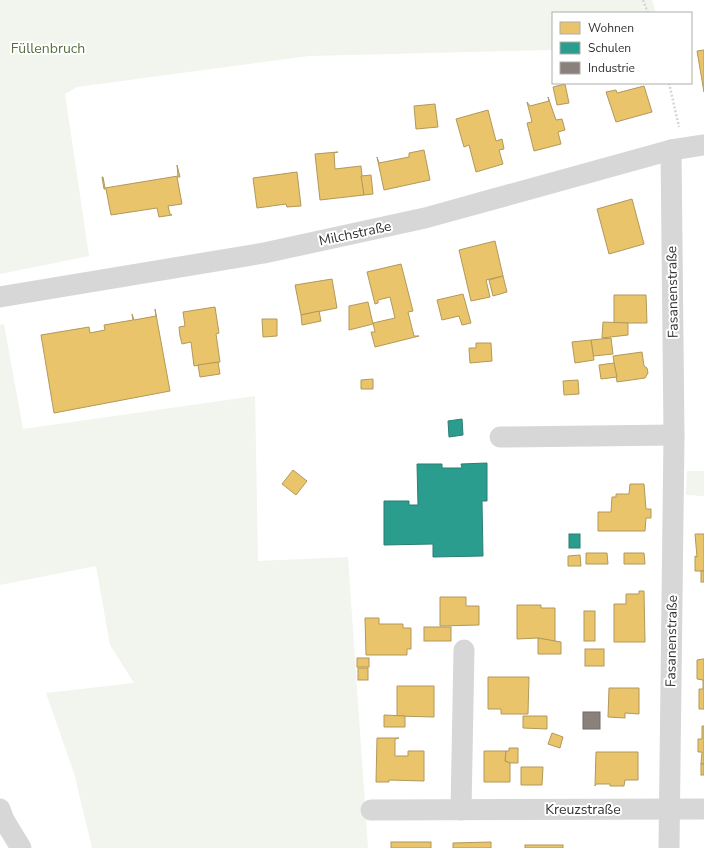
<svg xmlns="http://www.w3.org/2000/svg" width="704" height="848" font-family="'Nunito Sans',sans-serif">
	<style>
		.green { fill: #f1f5ed }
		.homes { fill: #e9c46a; stroke: #b2985a }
		.schools { fill: #2a9d8f; stroke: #2d7d73 }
		.industry { fill: #8a817c; stroke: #706a66 }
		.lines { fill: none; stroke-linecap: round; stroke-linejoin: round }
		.path { stroke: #d6d6d6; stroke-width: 2.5; stroke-dasharray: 2 2; stroke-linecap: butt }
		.street { stroke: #d7d7d7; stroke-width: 21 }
		.labels { text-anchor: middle; stroke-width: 4; stroke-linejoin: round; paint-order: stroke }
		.park-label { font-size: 14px; fill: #56703f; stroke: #fff }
		.street-label { font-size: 14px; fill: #333; stroke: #fff }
	</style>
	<rect width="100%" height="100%" fill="#fff"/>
	<g class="green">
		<polygon points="0,0 652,0 656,13 553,13 553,50 309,56 77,87 65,94 89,256 0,274"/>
		<polygon points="4,324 23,429 255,396 258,561 348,557 368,848 92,848 74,773 46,693 134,683 110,645 96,566 0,585 0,325"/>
		<polygon points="687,471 704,471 704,496 686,495"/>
	</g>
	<g class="homes">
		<polygon points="704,50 704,92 697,51"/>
		<polygon points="565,84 569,103 557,105 553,87"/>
		<polygon points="644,86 652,112 616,122 606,92 616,90 617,93"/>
		<polygon points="548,97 556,120 562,119 565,130 558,132 561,144 534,151 527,123 532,122 527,102 530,106 549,101"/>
		<polygon points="435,104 438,127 416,129 414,106"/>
		<polygon points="488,110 496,141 502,139 504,149 499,150 503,164 476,172 469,145 464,147 456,119"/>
		<polygon points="424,150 430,180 384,190 377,157 379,163 409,157 409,153"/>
		<polygon points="338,152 334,153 335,169 361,166 364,195 320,200 315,154"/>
		<polygon points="177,165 180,177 177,177 182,204 168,206 170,214 172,215 159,217 157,208 111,215 106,189 104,189 102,177 103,177 105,188 178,176"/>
		<polygon points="297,172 301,206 287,207 286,204 257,208 253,178"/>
		<polygon points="371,175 373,194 364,195 361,176"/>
		<polygon points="632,199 644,244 609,254 597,209"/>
		<polygon points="495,241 503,276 486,280 490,297 471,301 459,250"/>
		<polygon points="401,264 413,311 408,312 414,336 419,336 375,347 371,332 375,332 373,323 395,318 390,297 378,300 378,303 375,304 367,272"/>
		<polygon points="503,276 507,292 493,296 489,280"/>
		<polygon points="332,279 337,308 301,315 295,285"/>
		<polygon points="463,294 471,323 462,325 459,316 442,320 437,300"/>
		<polygon points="614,295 646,295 647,323 614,323"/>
		<polygon points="368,302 373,324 349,330 349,306"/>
		<polygon points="215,307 219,333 216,334 220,362 194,366 191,342 182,344 180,336 179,327 185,326 183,312"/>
		<polygon points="155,309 170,391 54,413 41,335 89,327 90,333 105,330 104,325 133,320 132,314 134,320 156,316"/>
		<polygon points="319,311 321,321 302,325 301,315"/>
		<polygon points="262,319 277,319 277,336 263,337"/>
		<polygon points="603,322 628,323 628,335 602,338"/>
		<polygon points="611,338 613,354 593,356 591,340"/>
		<polygon points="591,340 594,360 575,363 572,342"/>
		<polygon points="476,343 491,343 492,361 470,363 469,348 476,348"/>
		<polygon points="642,352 644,366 647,368 648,373 645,378 617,382 613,356"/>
		<polygon points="218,362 220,374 200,377 198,365"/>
		<polygon points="614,363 617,377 601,379 599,365"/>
		<polygon points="373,379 373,389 361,389 361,380"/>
		<polygon points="578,380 579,394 564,395 563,381"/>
		<polygon points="293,470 307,481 296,495 282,484"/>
		<polygon points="630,484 644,484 646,509 651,509 651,518 646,518 645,531 598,531 598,512 611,512 612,497 616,497 616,494 629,494"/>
		<polygon points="695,534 704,534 704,571 695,571 695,556 697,557"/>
		<polygon points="586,553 607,553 608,564 586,564"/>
		<polygon points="624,553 644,553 645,564 624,564"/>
		<polygon points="580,555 581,566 568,566 568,556"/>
		<rect x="701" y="571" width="3" height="11"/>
		<polygon points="639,591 644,591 645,642 614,642 614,604 626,604 626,594 639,594"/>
		<polygon points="440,597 466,597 466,606 479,606 479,625 440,626"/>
		<polygon points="517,605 541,605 541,608 555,608 555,642 538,638 517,639"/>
		<rect x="584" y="611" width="11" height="30"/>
		<polygon points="365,618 379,618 379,624 403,624 403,628 411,628 411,649 407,649 407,655 366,655"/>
		<rect x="424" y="627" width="27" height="14"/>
		<polygon points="538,638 561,642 561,654 538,654"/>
		<rect x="585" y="649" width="19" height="17"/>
		<rect x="357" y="658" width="12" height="9"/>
		<polygon points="703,659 704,659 704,709 699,709 699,689 703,689 703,680 697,679 697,660"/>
		<rect x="358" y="668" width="10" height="12"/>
		<polygon points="488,677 529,677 528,714 501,714 501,709 488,709"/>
		<polygon points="397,686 434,686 434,717 397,716"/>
		<polygon points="609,688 639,688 639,714 625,713 625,718 608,717"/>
		<polygon points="384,715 405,716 405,727 384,727"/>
		<polygon points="523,716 547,716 547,729 523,728"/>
		<polygon points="702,726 704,726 704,764 701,764 702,752 698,752 698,739 702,739"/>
		<polygon points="552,733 563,737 560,748 548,744"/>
		<polygon points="377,738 399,738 395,739 395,756 408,756 408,751 424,751 424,781 389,780 389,782 376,782"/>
		<polygon points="509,748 518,748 518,763 510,763 505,761 506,751 509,751"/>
		<polygon points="484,751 506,751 505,761 510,763 510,782 484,782"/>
		<polygon points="596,752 638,752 638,780 625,780 624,786 610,786 610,784 596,784 595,786"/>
		<rect x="701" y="764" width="3" height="11"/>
		<polygon points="521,767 543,767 542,785 521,785"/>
		<rect x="391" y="842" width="40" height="6"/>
		<polygon points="491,842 491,848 453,848 453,843"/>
		<rect x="525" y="845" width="38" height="3"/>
	</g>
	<g class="schools">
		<polygon points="462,419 463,435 449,437 448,421"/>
		<polygon points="487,463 487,501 482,501 483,556 433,557 433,544 384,545 384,501 409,501 409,505 418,505 417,464 442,464 442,468 462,468 461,464"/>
		<rect x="569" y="534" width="11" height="14"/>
	</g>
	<rect class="industry" x="583" y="712" width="17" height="17"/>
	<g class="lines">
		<g class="path">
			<polyline points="643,0 648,13"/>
			<polyline points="669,83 679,127"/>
		</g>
		<g class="street">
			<polyline points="0,297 264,253 425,218 671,150 704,145"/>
			<polyline points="500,437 674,435"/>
			<polyline points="0,809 4,820 21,848"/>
			<polyline points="371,810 704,809"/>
			<polyline points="461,810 464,650"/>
			<polyline points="669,848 674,435 671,150"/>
		</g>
	</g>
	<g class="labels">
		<g class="park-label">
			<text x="48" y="53">Füllenbruch</text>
		</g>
		<g class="street-label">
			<text transform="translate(355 233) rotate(-12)" y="5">Milchstraße</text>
			<text transform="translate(672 292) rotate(-91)" y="5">Fasanenstraße</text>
			<text transform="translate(671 641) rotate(-89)" y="5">Fasanenstraße</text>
			<text x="583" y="814">Kreuzstraße</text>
		</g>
	</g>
	<rect x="552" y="12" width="140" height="72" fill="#ffffff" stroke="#adadad"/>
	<rect x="560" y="22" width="20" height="12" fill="#e9c46a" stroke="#adadad"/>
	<text x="588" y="32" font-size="12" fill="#333333">Wohnen</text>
	<rect x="560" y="42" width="20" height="12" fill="#2a9d8f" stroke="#adadad"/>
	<text x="588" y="52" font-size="12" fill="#333333">Schulen</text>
	<rect x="560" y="62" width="20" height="12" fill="#8a817c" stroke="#adadad"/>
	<text x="588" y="72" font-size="12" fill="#333333">Industrie</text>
</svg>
